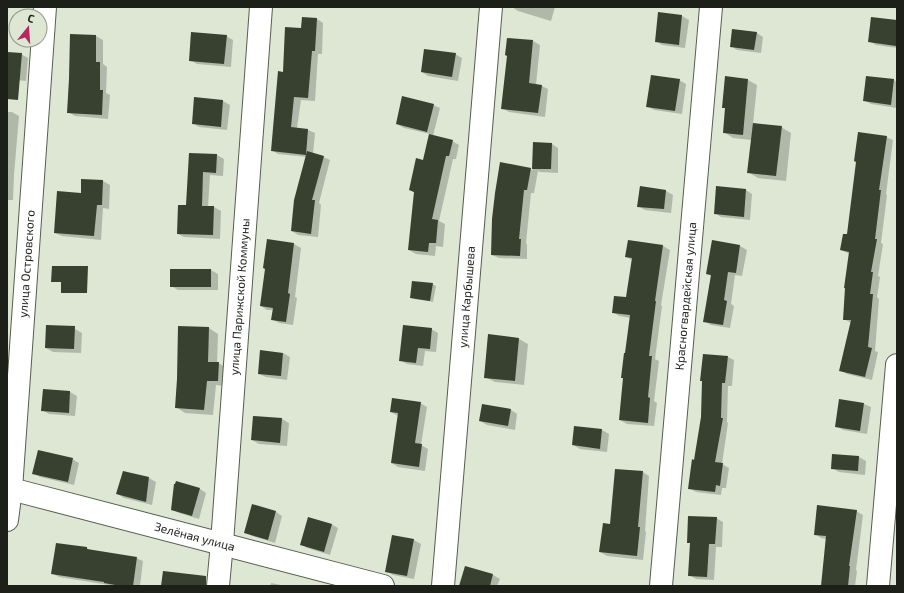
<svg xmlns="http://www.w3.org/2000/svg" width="904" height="593" font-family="'Exo 2',sans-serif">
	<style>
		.shadow { fill: #0003 }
		.building { fill: #384030 }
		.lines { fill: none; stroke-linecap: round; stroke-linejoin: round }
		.minor-casing { stroke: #555e4d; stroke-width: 24 }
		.minor { stroke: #fff; stroke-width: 22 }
		.labels { text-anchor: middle; stroke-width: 4; stroke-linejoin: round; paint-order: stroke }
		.street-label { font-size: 12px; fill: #1c2019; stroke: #dde7d4 }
	</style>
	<rect width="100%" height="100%" fill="#dde7d4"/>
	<g class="shadow">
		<polygon points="86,7 117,7 117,8"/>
		<polygon points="512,7 555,7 551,21 518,11"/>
		<polygon points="659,13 682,16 689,20 685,48 662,45 656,41"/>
		<polygon points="317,19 323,23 322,54 318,54 315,101 301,100 297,128 308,130 315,133 313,154 323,157 330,160 319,203 321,205 318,237 298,235 292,231 307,157 278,154 272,150 284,73 302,29"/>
		<polygon points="897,21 897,48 876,45 869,41"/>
		<polygon points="757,33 763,37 761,53 737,50 731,46"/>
		<polygon points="71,35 96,36 103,40 103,64 107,67 106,93 110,95 108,119 75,116 68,112"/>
		<polygon points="226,36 233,40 231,67 197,64 190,60"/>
		<polygon points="533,41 540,45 536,85 542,86 548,89 545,117 509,112 502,108"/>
		<polygon points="7,53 21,54 28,58 26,81 7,79"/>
		<polygon points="455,54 462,58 458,81 428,76 422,72"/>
		<polygon points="867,77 894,80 897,82 897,108 871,104 864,100"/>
		<polygon points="679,80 686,84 682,114 654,110 647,106"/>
		<polygon points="748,80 757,85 753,124 781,127 791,133 786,181 758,178 748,172 752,140 733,138 724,132 726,109 723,107"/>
		<polygon points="195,98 223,101 230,105 227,130 199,127 193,123"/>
		<polygon points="433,105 440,108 433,136 452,141 459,145 456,159 453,159 439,221 445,224 443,247 436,246 435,256 416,254 409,250 415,193 410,190 424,161 430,134 404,128 397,124"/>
		<polygon points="7,112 12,112 19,116 14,175 13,200 7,200"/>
		<polygon points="886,137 893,140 886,194 887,195 881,243 883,244 878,276 880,277 877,297 879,299 875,351 878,352 872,380 847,374 840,370 851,323 844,319 850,254 841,250"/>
		<polygon points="534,143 552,144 558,148 558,173 540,172 538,171 534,193 531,193 526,243 527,244 527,259 499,258 492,255 501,163 533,170"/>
		<polygon points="190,154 217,155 224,159 223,176 210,175 208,207 214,207 221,211 220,239 184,237 178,234 187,206"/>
		<polygon points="82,180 103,181 110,185 109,209 103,208 101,240 62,236 55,233 82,194"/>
		<polygon points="640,187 666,191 673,195 671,213 645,210 638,206"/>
		<polygon points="746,190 752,194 750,220 721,217 715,213"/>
		<polygon points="267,240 294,244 301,248 295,297 297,298 293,325 279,323 272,319 274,310 267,310 261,306 266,269"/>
		<polygon points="628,241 663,246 670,250 661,305 662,306 655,359 659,361 654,401 657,403 654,426 627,424 620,420 624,379 622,378 631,318 619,316 613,312 627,298 632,260 626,257"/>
		<polygon points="740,246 747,250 742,276 735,275 731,304 734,306 730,328 711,325 704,321 711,276 707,274"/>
		<polygon points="211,270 218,274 218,290 178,290 171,286"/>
		<polygon points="432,284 436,286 433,302 414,299 411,297"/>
		<polygon points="209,328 218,334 217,363 218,363 228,368 227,386 216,385 213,415 185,413 176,407"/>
		<polygon points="75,329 82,333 81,353 53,352 46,348 47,330"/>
		<polygon points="431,329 438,333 436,352 425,351 423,366 407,364 400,360"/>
		<polygon points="519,339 528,344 524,385 495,382 485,377"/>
		<polygon points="283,353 290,357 287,380 266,377 259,374"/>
		<polygon points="728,357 734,360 732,386 728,386 727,422 728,423 722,464 729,468 726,488 722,488 721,495 696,492 689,488 695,461"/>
		<polygon points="44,390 70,392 77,396 75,416 49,414 42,410"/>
		<polygon points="420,403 427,407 421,445 428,449 425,471 398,467 392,463 398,416 391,412"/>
		<polygon points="864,404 871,407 867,434 843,430 836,426"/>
		<polygon points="511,410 517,414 515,430 487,425 480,421"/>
		<polygon points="282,419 289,423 287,446 259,444 252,440"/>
		<polygon points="575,427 602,430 609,434 607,452 580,449 573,445"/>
		<polygon points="833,455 859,457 866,461 865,475 839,472 832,468"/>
		<polygon points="72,459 79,463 74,485 40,477 33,473"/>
		<polygon points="124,472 149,478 156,482 152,505 124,498 118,494"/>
		<polygon points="643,472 649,476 645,531 646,532 643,560 607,556 600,552 611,525"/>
		<polygon points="177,482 200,489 206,493 199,519 179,513 172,509"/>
		<polygon points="856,511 863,515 856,570 857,571 855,586 822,586 826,539 821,538 815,534"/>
		<polygon points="276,512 282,516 275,543 252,536 245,532"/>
		<polygon points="716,518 723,522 722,547 716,547 714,580 696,579 689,575 691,544 688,542"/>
		<polygon points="331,524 338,528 330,555 307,548 301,544"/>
		<polygon points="393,536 414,540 421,544 414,579 393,575 386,571"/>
		<polygon points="87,548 91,551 136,558 143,561 140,586 111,586 109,585 59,577 53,574"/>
		<polygon points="466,567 493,575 500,579 497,586 460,586"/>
		<polygon points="271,583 286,586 270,586"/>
	</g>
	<g class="building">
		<polygon points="658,12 682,15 679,45 655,42"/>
		<polygon points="302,17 317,18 315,51 312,51 308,98 294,97 291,127 308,129 306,155 271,151 278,71 283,72 285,27 301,28"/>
		<polygon points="871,17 897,20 897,36 896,46 868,42"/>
		<polygon points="732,29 757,32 754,50 730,47"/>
		<polygon points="191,32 227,35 224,64 189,61"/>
		<polygon points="70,34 96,35 96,62 100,62 100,90 103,90 102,115 67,113 69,79"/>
		<polygon points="507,38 533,40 529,83 542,85 538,113 501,109 507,56 505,55"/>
		<polygon points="424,49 456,53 452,77 421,72"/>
		<polygon points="7,52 22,53 18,100 7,99"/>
		<polygon points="651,75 680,79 675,111 646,107"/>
		<polygon points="725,76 748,79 743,135 723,133 725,108 722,108"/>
		<polygon points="866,76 894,79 891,105 863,101"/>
		<polygon points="402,96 434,104 427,132 396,124"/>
		<polygon points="194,97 223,100 221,127 192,124"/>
		<polygon points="753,123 782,126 776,176 747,173"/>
		<polygon points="858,132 887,136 879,190 881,190 875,239 877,239 871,272 873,272 870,294 873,294 868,347 872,348 865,377 839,371 851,320 843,320 845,288 844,288 849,252 840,250 843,234 847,234 856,162 854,161"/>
		<polygon points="429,134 453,140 449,156 446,156 432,219 438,220 436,243 429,243 428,252 408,250 414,192 409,190 416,158 423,160"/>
		<polygon points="533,142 552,143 551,169 532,169"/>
		<polygon points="307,151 324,156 312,200 315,200 311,234 291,231 294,200"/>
		<polygon points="189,153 217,154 216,173 203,172 202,206 214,206 213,235 177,234 178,205 186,205"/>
		<polygon points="500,162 531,168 527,190 524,190 519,239 521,239 520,256 491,255 492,219 495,193"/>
		<polygon points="81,179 103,180 102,205 97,205 94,236 54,233 57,191 81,193"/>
		<polygon points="640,186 666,190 664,209 637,207"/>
		<polygon points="716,186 746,189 744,217 714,214"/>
		<polygon points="267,239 294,243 288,293 290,294 286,322 271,320 273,308 260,306 265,269 263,268"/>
		<polygon points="628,240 663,245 655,301 656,301 649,356 652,356 648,397 650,398 648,423 619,420 623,378 621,378 624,353 625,353 630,315 612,313 614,296 626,297 632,258 625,257"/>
		<polygon points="712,240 740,245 736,273 728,272 724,300 727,301 723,325 703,322 711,275 706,274"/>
		<polygon points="52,266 88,266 87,293 61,293 61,282 51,282"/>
		<rect x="170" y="269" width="41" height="18"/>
		<polygon points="412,281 433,283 430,301 410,298"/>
		<polygon points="46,325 75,326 74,349 45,348"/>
		<polygon points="403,325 432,328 430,349 418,348 416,363 399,361"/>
		<polygon points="178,326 209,327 208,362 219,362 218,381 207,381 204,410 175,408 177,379"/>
		<polygon points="488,334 519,338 515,381 484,378"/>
		<polygon points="260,350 283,353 281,376 258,374"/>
		<polygon points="703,354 728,356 725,383 722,383 721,418 723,418 715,462 723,463 720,486 716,485 715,492 688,489 692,459 694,460 701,417 702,381 700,381"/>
		<polygon points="43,389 70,391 69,413 41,411"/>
		<polygon points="392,398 421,402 415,443 422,444 419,467 391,463 398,413 390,412"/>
		<polygon points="839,399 864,403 860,431 835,427"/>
		<polygon points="482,404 511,409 508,426 479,421"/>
		<polygon points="253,416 282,418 280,443 251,440"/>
		<polygon points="574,426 602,429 600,449 572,445"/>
		<polygon points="38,450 73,458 68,482 32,474"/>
		<polygon points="832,454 859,456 858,471 831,469"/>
		<polygon points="615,469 643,471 638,527 640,527 637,556 599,552 603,523 610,524"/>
		<polygon points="123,471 149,477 146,502 116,494"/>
		<polygon points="176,481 200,488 192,516 171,510 174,484 175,484"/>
		<polygon points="252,504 276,511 268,540 244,533"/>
		<polygon points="817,505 857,510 849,566 850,566 848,586 821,586 826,536 814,535"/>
		<polygon points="688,516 717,517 715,544 709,544 707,577 688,576 690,543 687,543"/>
		<polygon points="308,517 332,524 324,552 300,545"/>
		<polygon points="392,535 414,539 407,576 385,572"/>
		<polygon points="56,543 87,547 87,549 137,557 133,586 121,586 104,583 104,582 51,574"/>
		<polygon points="465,566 493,574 490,586 459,586"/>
		<polygon points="163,571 206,576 206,586 161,586"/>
	</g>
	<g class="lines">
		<defs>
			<g id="minor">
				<path id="s1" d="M7,488L383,586"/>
				<path id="s2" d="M7,520L11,489L45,7"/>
				<path id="s3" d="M218,586L222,543L261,7"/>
				<path id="s4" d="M443,586L491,7"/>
				<path id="s5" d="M661,586L711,7"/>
				<polyline points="878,586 897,365"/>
			</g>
		</defs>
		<use href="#minor" class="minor-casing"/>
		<use href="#minor" class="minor"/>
	</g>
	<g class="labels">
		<g class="street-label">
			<text dy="4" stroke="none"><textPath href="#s2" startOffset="257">улица Островского</textPath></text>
			<text dy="4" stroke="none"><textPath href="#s4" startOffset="290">улица Карбышева</textPath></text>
			<text dy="4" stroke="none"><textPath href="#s5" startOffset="291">Красногвардейская улица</textPath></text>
			<text dy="4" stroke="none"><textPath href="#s3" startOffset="290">улица Парижской Коммуны</textPath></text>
			<text dy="4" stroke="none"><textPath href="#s1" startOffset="194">Зелёная улица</textPath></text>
		</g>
	</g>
	<rect width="904" height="593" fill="none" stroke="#1c2019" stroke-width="16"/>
	<g transform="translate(28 28) rotate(17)"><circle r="19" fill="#dde7d4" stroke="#909789"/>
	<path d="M0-3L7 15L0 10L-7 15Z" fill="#b52962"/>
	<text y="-6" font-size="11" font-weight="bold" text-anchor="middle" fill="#1c2019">С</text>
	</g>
</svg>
